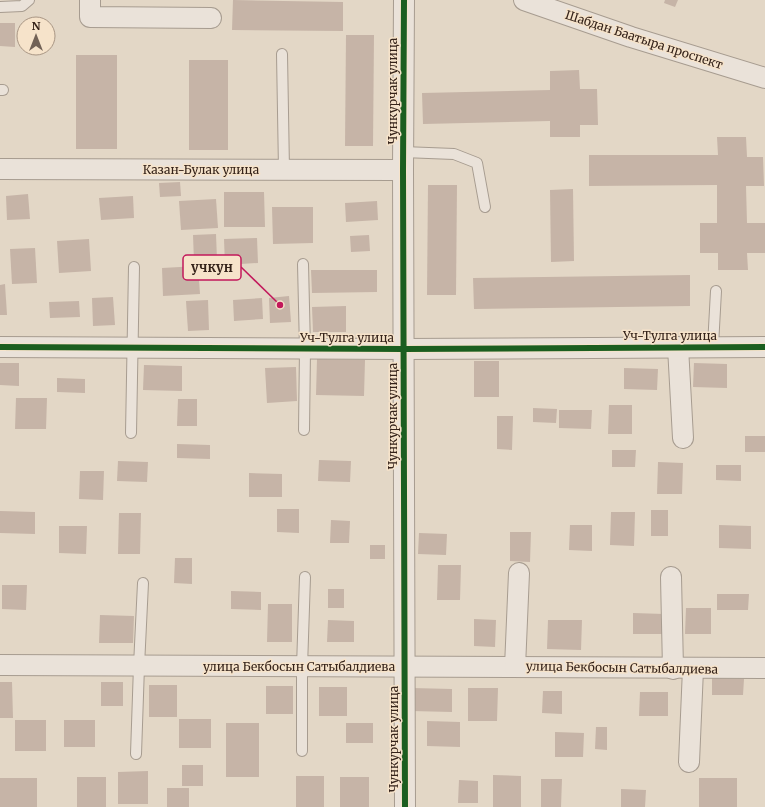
<svg xmlns="http://www.w3.org/2000/svg" width="765" height="807" font-family="Merriweather,serif">
	<style>
		.building { fill: #c6b4a7 }
		.lines { fill: none; stroke-linecap: round; stroke-linejoin: round }
		.lane-casing { stroke: #a79c90; stroke-width: 12 }
		.street-casing { stroke: #a79c90; stroke-width: 22 }
		.lane { stroke: #eae2d9; stroke-width: 10 }
		.street { stroke: #eae2d9; stroke-width: 20 }
		.cycleway-casing { stroke: #f6e3ca; stroke-width: 8 }
		.cycleway { stroke: #1b5e20; stroke-width: 6 }
		.labels { text-anchor: middle; stroke-width: 3; stroke-linejoin: round; paint-order: stroke }
		.street-label { font-size: 12px; fill: #35231a; stroke: #f6e3ca }
		.leader { fill: none; stroke: #c2185b; stroke-width: 1.5 }
		.callout-dot { fill: #c2185b; stroke: #f6e3ca; stroke-width: 1.5 }
		.callout { fill: #f6e3ca; stroke: #c2185b; stroke-width: 1.5 }
		.callout-label { font-size: 13px; text-anchor: middle; font-weight: bold; fill: #35231a }
	</style>
	<rect width="100%" height="100%" fill="#e3d7c6"/>
	<g class="building">
		<polygon points="233,0 343,2 343,31 232,30"/>
		<polygon points="665,0 678,0 675,7 664,3"/>
		<polygon points="0,23 15,23 15,47 0,46"/>
		<polygon points="346,35 374,35 373,146 345,146"/>
		<rect x="76" y="55" width="41" height="94"/>
		<rect x="189" y="60" width="39" height="90"/>
		<polygon points="579,70 580,89 597,89 598,125 580,125 580,137 550,137 550,121 423,124 422,93 550,90 550,71"/>
		<polygon points="717,137 746,137 747,157 763,157 764,186 746,186 747,223 765,223 765,253 747,253 748,270 718,270 718,253 700,253 700,223 717,223 717,185 589,186 589,155 718,155"/>
		<polygon points="180,182 181,196 160,197 159,183"/>
		<polygon points="428,185 457,185 456,295 427,295"/>
		<polygon points="573,189 574,261 551,262 550,190"/>
		<polygon points="224,192 264,192 265,227 224,227"/>
		<polygon points="28,194 30,219 7,220 6,196"/>
		<polygon points="133,196 134,218 101,220 99,198"/>
		<polygon points="216,199 218,228 181,230 179,201"/>
		<polygon points="377,201 378,220 346,222 345,203"/>
		<polygon points="272,207 313,207 313,243 273,244"/>
		<polygon points="216,234 217,260 194,261 193,235"/>
		<polygon points="369,235 370,251 351,252 350,236"/>
		<polygon points="257,238 258,263 225,265 224,239"/>
		<polygon points="89,239 91,271 59,273 57,241"/>
		<polygon points="35,248 37,283 12,284 10,249"/>
		<polygon points="198,266 200,294 163,296 162,268"/>
		<polygon points="311,270 377,270 377,292 312,293"/>
		<polygon points="690,275 690,306 474,309 473,278"/>
		<polygon points="5,284 7,315 0,315 0,285"/>
		<polygon points="289,296 291,322 270,323 269,298"/>
		<polygon points="113,297 115,325 93,326 92,298"/>
		<polygon points="262,298 263,319 234,321 233,300"/>
		<polygon points="208,300 209,330 188,331 186,301"/>
		<polygon points="79,301 80,317 50,318 49,302"/>
		<polygon points="346,306 346,332 313,332 312,307"/>
		<polygon points="317,359 365,360 364,396 316,395"/>
		<rect x="474" y="361" width="25" height="36"/>
		<polygon points="0,363 19,363 19,386 0,385"/>
		<polygon points="694,363 727,364 727,388 693,387"/>
		<polygon points="144,365 182,366 182,391 143,390"/>
		<polygon points="296,367 297,401 267,403 265,368"/>
		<polygon points="624,368 658,369 657,390 624,389"/>
		<polygon points="57,378 85,379 85,393 57,392"/>
		<polygon points="16,398 47,398 46,429 15,429"/>
		<polygon points="178,399 197,399 197,426 177,426"/>
		<polygon points="609,405 632,405 632,434 608,434"/>
		<polygon points="533,408 557,409 556,423 533,422"/>
		<polygon points="559,410 592,410 591,429 559,428"/>
		<polygon points="497,416 513,416 512,450 497,449"/>
		<rect x="745" y="436" width="20" height="16"/>
		<polygon points="177,444 210,445 210,459 177,458"/>
		<polygon points="612,450 636,450 635,467 612,467"/>
		<polygon points="319,460 351,461 350,482 318,481"/>
		<polygon points="118,461 148,462 147,482 117,481"/>
		<polygon points="658,462 683,463 682,494 657,494"/>
		<polygon points="716,465 741,465 741,481 716,480"/>
		<polygon points="80,471 104,471 103,500 79,499"/>
		<polygon points="249,473 282,474 282,497 249,497"/>
		<polygon points="277,509 299,509 299,533 277,532"/>
		<rect x="651" y="510" width="17" height="26"/>
		<polygon points="0,511 35,512 35,534 0,533"/>
		<polygon points="611,512 635,512 634,546 610,545"/>
		<polygon points="119,513 141,513 140,554 118,554"/>
		<polygon points="331,520 350,521 349,543 330,543"/>
		<polygon points="570,525 592,525 592,551 569,550"/>
		<polygon points="719,525 751,526 751,549 719,548"/>
		<polygon points="59,526 87,526 86,554 59,553"/>
		<polygon points="510,532 531,532 530,562 510,561"/>
		<polygon points="419,533 447,534 446,555 418,554"/>
		<rect x="370" y="545" width="15" height="14"/>
		<polygon points="175,558 192,558 192,584 174,583"/>
		<polygon points="438,565 461,565 460,600 437,600"/>
		<polygon points="2,585 27,585 26,610 2,609"/>
		<rect x="328" y="589" width="16" height="19"/>
		<polygon points="231,591 261,592 261,610 231,609"/>
		<polygon points="717,594 749,594 748,610 717,610"/>
		<polygon points="268,604 292,604 292,642 267,642"/>
		<polygon points="686,608 711,608 711,634 685,634"/>
		<polygon points="633,613 664,614 664,634 633,634"/>
		<polygon points="100,615 134,616 133,643 99,643"/>
		<polygon points="474,619 496,620 495,647 474,646"/>
		<polygon points="328,620 354,621 354,642 327,642"/>
		<polygon points="548,620 582,620 581,650 547,649"/>
		<polygon points="712,678 744,679 743,695 712,695"/>
		<polygon points="0,682 12,682 13,718 0,718"/>
		<rect x="101" y="682" width="22" height="24"/>
		<rect x="149" y="685" width="28" height="32"/>
		<rect x="266" y="686" width="27" height="28"/>
		<rect x="319" y="687" width="28" height="29"/>
		<polygon points="412,688 452,689 452,712 411,711"/>
		<polygon points="468,688 498,688 497,721 468,721"/>
		<polygon points="543,691 562,691 562,714 542,713"/>
		<polygon points="640,692 668,692 668,716 639,716"/>
		<rect x="179" y="719" width="32" height="29"/>
		<rect x="15" y="720" width="31" height="31"/>
		<rect x="64" y="720" width="31" height="27"/>
		<polygon points="427,721 460,722 460,747 427,746"/>
		<rect x="226" y="723" width="33" height="54"/>
		<rect x="346" y="723" width="27" height="20"/>
		<polygon points="596,727 607,727 607,750 595,749"/>
		<polygon points="555,732 584,733 583,757 555,757"/>
		<rect x="182" y="765" width="21" height="21"/>
		<polygon points="148,771 148,804 118,804 118,772"/>
		<polygon points="493,775 521,776 521,807 493,807"/>
		<rect x="296" y="776" width="28" height="31"/>
		<rect x="77" y="777" width="29" height="30"/>
		<rect x="340" y="777" width="29" height="30"/>
		<rect x="0" y="778" width="37" height="29"/>
		<rect x="699" y="778" width="38" height="29"/>
		<polygon points="541,779 562,779 561,807 541,807"/>
		<polygon points="459,780 478,781 478,803 458,803"/>
		<rect x="167" y="788" width="22" height="19"/>
		<polygon points="621,789 646,790 645,807 621,807"/>
	</g>
	<g class="lines">
		<defs>
			<g id="lane">
				<polyline points="0,7 22,6 29,0"/>
				<polyline points="282,54 284,170"/>
				<polyline points="0,90 3,90"/>
				<polyline points="403,152 454,154 477,163 485,207"/>
				<polyline points="303,264 305,349 304,430"/>
				<polyline points="713,346 716,291"/>
				<polyline points="131,433 134,267"/>
				<polyline points="302,751 302,667 305,577"/>
				<polyline points="136,754 139,666 143,583"/>
			</g>
			<g id="street">
				<polyline points="90,0 90,17 211,18"/>
				<polyline points="404,0 403,170 405,807"/>
				<polyline points="524,0 631,37 765,78"/>
				<polyline points="0,169 403,170"/>
				<polyline points="0,347 404,349 765,347"/>
				<polyline points="678,347 683,438"/>
				<polyline points="671,577 673,669"/>
				<polyline points="0,665 765,668"/>
				<polyline points="515,667 519,573"/>
				<polyline points="689,762 693,669"/>
			</g>
		</defs>
		<use href="#lane" class="lane-casing"/>
		<use href="#street" class="street-casing"/>
		<use href="#lane" class="lane"/>
		<use href="#street" class="street"/>
		<defs>
			<g id="cycleway">
				<polyline points="404,0 403,170 405,807"/>
				<polyline points="0,347 404,349 765,347"/>
			</g>
		</defs>
		<use href="#cycleway" class="cycleway-casing"/>
		<use href="#cycleway" class="cycleway"/>
	</g>
	<g class="labels">
		<g class="street-label">
			<text transform="translate(644 40) rotate(18)" y="4">Шабдан Баатыра проспект</text>
			<text transform="translate(393 91) rotate(-90)" y="4">Чункурчак улица</text>
			<text x="201" y="174">Казан-Булак улица</text>
			<text x="670" y="340">Уч-Тулга улица</text>
			<text x="347" y="342">Уч-Тулга улица</text>
			<text transform="translate(393 416) rotate(-90)" y="4">Чункурчак улица</text>
			<text x="299" y="671">улица Бекбосын Сатыбалдиева</text>
			<text transform="translate(622 668) rotate(1)" y="4">улица Бекбосын Сатыбалдиева</text>
			<text transform="translate(394 739) rotate(-90)" y="4">Чункурчак улица</text>
		</g>
	</g>
	<path class="leader" d="M280 305L241 267"/>
	<circle class="callout-dot" cx="280" cy="305" r="4"/>
	<rect class="callout" x="183" y="255" width="58" height="25" rx="4"/>
	<g class="callout-label">
		<text x="212" y="272">учкун</text>
	</g>
	<g transform="translate(36 36)"><circle r="19" fill="#f6e3ca" stroke="#a99684"/>
	<path d="M0-3L7 15L0 10L-7 15Z" fill="#726256"/>
	<text y="-6" font-size="11" font-weight="bold" text-anchor="middle" fill="#35231a">N</text>
	</g>
</svg>
